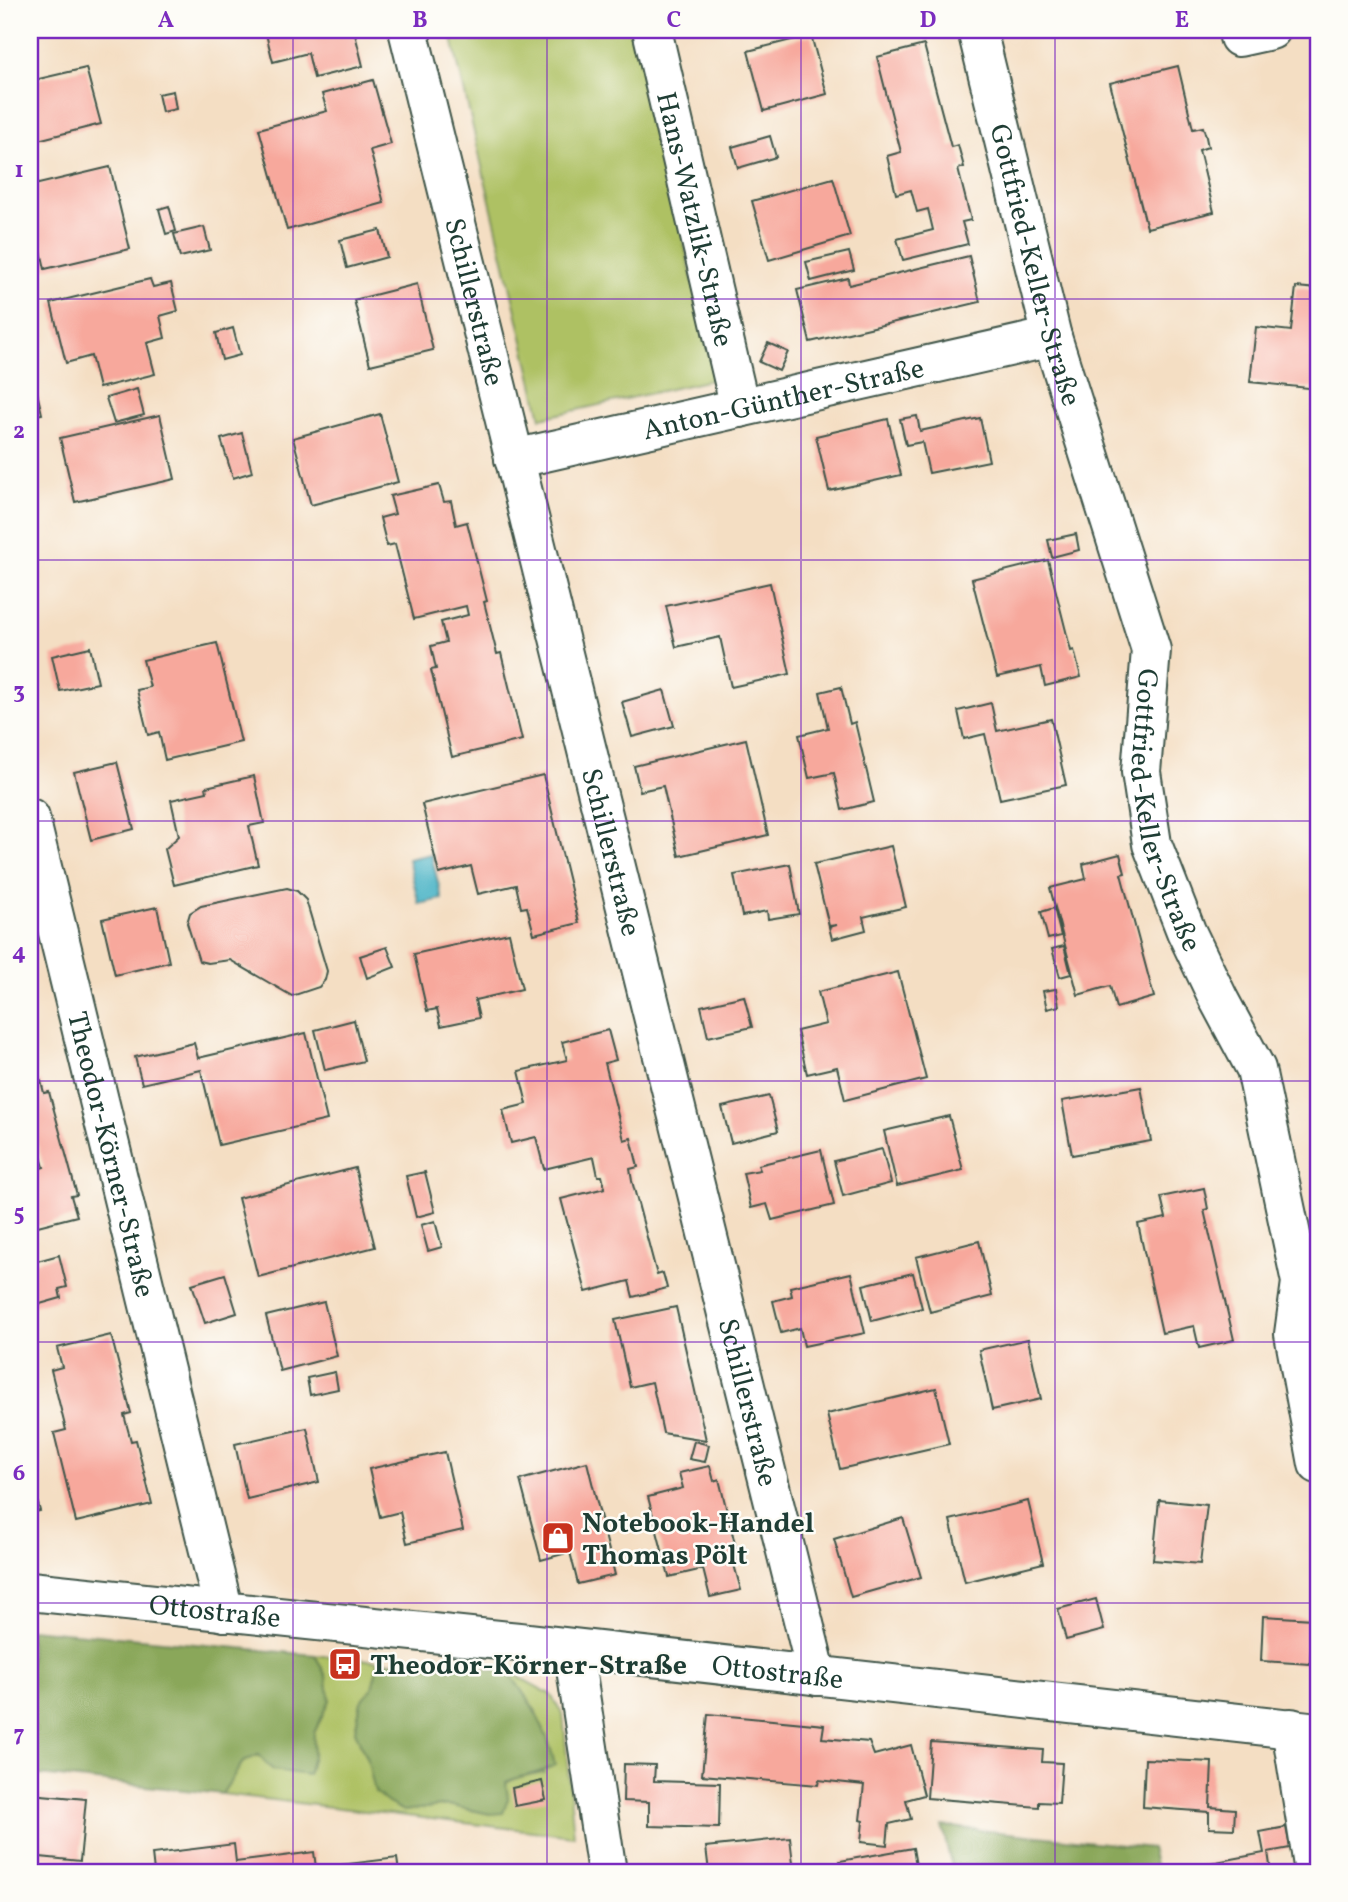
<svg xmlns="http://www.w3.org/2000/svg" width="1348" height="1902" font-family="Vollkorn,serif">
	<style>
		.green { fill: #aec164; stroke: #667f4c; stroke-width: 2 }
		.forest { fill: #8aa75a; stroke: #547247; stroke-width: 2 }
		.water { fill: #48b3c6; stroke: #34787d; stroke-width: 2 }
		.building { fill: #f7a89c }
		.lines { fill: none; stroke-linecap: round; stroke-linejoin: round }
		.minor-casing { stroke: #3f5549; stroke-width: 42 }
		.minor { stroke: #fff; stroke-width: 38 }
		.grid { fill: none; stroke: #7b2cbf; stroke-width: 2; stroke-opacity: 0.55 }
		.labels { text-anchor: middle; stroke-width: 5; stroke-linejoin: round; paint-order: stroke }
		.street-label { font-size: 28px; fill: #1f3d34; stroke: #fdfcf7 }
		.poi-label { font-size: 28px; font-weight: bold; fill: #1f3d34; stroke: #fdfcf7; text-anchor: start }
		.neatline { fill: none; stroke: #7b2cbf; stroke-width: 2.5 }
		.grid-label { font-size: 23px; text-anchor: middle; font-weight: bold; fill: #7b2cbf }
	</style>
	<rect width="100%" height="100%" fill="#fdfcf7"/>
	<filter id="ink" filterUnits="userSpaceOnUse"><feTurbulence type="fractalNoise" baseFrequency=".0143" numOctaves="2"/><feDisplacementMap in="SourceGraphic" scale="14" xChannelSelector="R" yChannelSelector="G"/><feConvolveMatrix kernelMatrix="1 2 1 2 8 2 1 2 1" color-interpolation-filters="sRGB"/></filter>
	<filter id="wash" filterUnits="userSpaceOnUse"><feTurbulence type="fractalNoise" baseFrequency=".00686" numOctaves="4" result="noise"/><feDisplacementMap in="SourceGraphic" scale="28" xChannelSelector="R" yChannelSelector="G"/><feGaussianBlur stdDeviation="1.57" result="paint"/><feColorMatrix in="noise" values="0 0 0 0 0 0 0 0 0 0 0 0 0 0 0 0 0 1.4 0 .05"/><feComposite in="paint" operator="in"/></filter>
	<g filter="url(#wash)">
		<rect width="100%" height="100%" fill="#f4dec3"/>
		<g class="green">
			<polygon points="450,30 636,30 715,379 541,418"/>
			<polygon points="315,1655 379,1661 372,1688 361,1702 355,1731 368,1762 404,1811 448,1805 490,1814 508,1799 506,1783 519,1777 544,1772 536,1711 508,1671 550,1694 563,1714 574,1836 222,1794 243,1762 258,1755 313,1756 314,1733 330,1700 326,1676"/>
		</g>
		<g class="forest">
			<polygon points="30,1629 315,1655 326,1676 330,1700 314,1733 313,1756 308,1775 273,1770 258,1755 243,1762 222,1794 30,1774"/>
			<path d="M379,1661L508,1671C530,1702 547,1727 555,1765C540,1774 522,1775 506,1782L508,1799L503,1813L490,1814L448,1805L404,1811L388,1803L375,1792L368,1762L355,1731L361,1702L372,1688Z"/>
			<polygon points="942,1826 1151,1848 1157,1872 953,1872"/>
		</g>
		<polygon class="water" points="431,854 442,899 419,904 408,859"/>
		<g id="blocks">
			<g class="building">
				<polygon points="265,30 354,30 363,66 314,78 308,53 273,62"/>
				<polygon points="811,35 827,94 764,111 748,51"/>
				<polygon points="924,45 951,147 958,145 964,167 958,169 971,220 962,222 968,244 903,260 897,239 933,230 928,209 917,212 911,190 896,194 887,156 901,152 877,57"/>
				<polygon points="1178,66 1193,129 1203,127 1206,137 1208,147 1199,150 1214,212 1147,228 1110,83"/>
				<polygon points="86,68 101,124 30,142 30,81"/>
				<polygon points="373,80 391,144 370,150 384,203 287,230 259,129 327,111 322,94"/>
				<polygon points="173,91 176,109 162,112 158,94"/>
				<polygon points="770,136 776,157 738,168 732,147"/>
				<polygon points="110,167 130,249 45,269 30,202 30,186"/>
				<polygon points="833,178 850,236 769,260 752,201"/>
				<polygon points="169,206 176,231 166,234 159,209"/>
				<polygon points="204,227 210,250 180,257 174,234"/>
				<polygon points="380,230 387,257 347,268 340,240"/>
				<polygon points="849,252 854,270 811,281 806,262"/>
				<polygon points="969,256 980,302 810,342 797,290 848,278 849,285"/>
				<polygon points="150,279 153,287 171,283 178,311 160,316 165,338 147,343 155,374 99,388 91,356 66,363 51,303"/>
				<polygon points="417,284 433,350 370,365 354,300"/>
				<polygon points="1296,287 1318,289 1318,389 1250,382 1256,327 1291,331"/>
				<polygon points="233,328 240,355 222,360 216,333"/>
				<polygon points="768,343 788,352 779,371 759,362"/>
				<polygon points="35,384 42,414 30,416 30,385"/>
				<polygon points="137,389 144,415 114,423 106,398"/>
				<polygon points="380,414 398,482 311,505 293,438"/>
				<polygon points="160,415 175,479 75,502 60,438"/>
				<polygon points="917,416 920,431 980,418 989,461 929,473 922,442 906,445 900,419"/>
				<polygon points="888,419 901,475 829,491 816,436"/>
				<polygon points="242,433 252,472 233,478 221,439"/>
				<polygon points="439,485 444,502 451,501 456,525 467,522 487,601 484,602 497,654 501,653 522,740 452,757 431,670 436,669 431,646 446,642 441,622 468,615 466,606 414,619 395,544 387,546 380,518 395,514 390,496"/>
				<polygon points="1076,534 1079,550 1052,557 1048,540"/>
				<polygon points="1048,560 1071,651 1074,650 1081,677 1045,686 1041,667 997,677 972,579"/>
				<polygon points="770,583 790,674 731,687 720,637 676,647 666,606"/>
				<polygon points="217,643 241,742 165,760 159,732 148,735 137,690 150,687 143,660"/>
				<polygon points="90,647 98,683 60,691 52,656"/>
				<polygon points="841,687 850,724 855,722 874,802 842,810 834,773 809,778 799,735 828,728 820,692"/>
				<polygon points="664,690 674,726 632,737 622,702"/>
				<polygon points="991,703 997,731 1051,719 1066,785 1000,799 985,734 964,739 958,711"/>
				<polygon points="746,739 768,835 679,856 663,786 640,791 634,766"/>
				<polygon points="117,762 134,829 91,840 74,772"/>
				<polygon points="543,775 579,923 534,934 527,907 521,908 516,885 478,894 471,866 439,874 422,804"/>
				<polygon points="254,776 264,823 249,826 258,865 174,885 165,849 179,836 171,800 207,792 206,787"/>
				<polygon points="891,846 906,907 863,917 866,930 832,939 829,927 837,925 829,926 814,864"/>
				<polygon points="1120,854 1125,873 1121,874 1154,997 1116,1008 1110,986 1078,995 1050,888 1086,879 1083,864"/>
				<polygon points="790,864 799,914 768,919 767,911 742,916 734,875"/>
				<polygon points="287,888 297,891 306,900 327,971 325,980 319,987 292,996 230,960 208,963 199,961 187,923 190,913 201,906"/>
				<polygon points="157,907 169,962 115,975 102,919"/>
				<polygon points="1054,908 1061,936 1048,939 1041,912"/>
				<polygon points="509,933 522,989 475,1000 479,1018 441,1026 437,1009 427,1011 414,954"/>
				<polygon points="1064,946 1071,974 1060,977 1052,949"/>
				<polygon points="387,947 395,967 367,978 360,956"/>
				<polygon points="898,972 926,1079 845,1100 837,1067 807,1074 797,1031 826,1024 818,992"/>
				<polygon points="1056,989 1059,1006 1047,1009 1043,991"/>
				<polygon points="744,996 752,1027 708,1037 701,1006"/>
				<polygon points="354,1020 364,1061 325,1070 315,1030"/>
				<polygon points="608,1030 616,1060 605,1063 624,1140 631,1138 638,1167 630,1169 632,1181 657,1275 663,1273 667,1288 633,1297 629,1281 586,1292 561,1199 605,1188 602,1176 598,1176 594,1157 544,1169 536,1137 511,1143 503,1110 527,1104 519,1071 567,1060 562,1042"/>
				<polygon points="306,1033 327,1120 219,1145 201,1070 142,1084 135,1057 194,1043 198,1058"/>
				<polygon points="41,1081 44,1093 49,1092 64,1147 77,1195 71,1196 77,1216 30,1228 30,1171 44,1167 36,1140 30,1141 30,1084"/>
				<polygon points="1141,1087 1151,1141 1072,1155 1062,1101"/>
				<polygon points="769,1096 778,1131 731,1143 722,1107"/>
				<polygon points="949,1116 963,1170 897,1186 884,1131"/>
				<polygon points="882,1149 891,1183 843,1196 834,1161"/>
				<polygon points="821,1150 834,1205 772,1220 767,1204 751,1208 743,1173 760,1170 758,1165"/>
				<polygon points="355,1168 375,1247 258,1277 238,1198"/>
				<polygon points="425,1172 435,1212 416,1217 406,1176"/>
				<polygon points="1204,1188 1208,1209 1204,1210 1234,1340 1199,1348 1194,1326 1162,1333 1138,1224 1166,1218 1161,1197"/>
				<polygon points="435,1221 442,1247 428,1251 421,1225"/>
				<polygon points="979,1241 992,1296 930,1312 916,1257"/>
				<polygon points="59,1255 67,1287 59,1289 61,1298 33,1306 30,1296 30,1263"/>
				<polygon points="851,1273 865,1333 804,1346 800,1328 781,1333 773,1301 792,1296 790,1287"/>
				<polygon points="913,1273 922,1308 872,1321 863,1285"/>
				<polygon points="225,1274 237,1313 205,1323 192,1284"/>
				<polygon points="324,1302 337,1356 280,1371 266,1316"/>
				<polygon points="676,1307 691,1373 706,1440 663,1433 652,1382 630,1387 615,1320"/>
				<polygon points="111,1335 131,1413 124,1415 131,1441 136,1440 152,1504 76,1522 54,1433 66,1430 51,1370 62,1367 57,1348"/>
				<polygon points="1028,1339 1041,1399 992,1410 979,1350"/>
				<polygon points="335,1372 338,1389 310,1395 307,1378"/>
				<polygon points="936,1388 949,1444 840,1469 827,1414"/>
				<polygon points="307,1428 319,1482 247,1499 235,1444"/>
				<polygon points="694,1441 709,1445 705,1462 689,1459"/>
				<polygon points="445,1452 463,1530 407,1543 400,1512 380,1517 369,1469"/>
				<polygon points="587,1462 615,1575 578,1584 570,1552 541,1560 520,1480"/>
				<polygon points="710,1466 714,1481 719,1479 739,1560 733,1561 741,1590 710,1597 703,1569 669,1577 648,1497 683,1488 679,1473"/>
				<polygon points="30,1475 40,1511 30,1513"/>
				<polygon points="1159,1500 1207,1505 1200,1564 1153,1560"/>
				<polygon points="1028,1501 1043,1563 965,1582 950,1520"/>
				<polygon points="903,1518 921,1577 851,1597 834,1539"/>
				<polygon points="1096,1599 1104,1630 1066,1640 1058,1609"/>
				<polygon points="1263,1616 1313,1619 1310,1664 1261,1661"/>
				<polygon points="708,1714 824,1725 822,1738 869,1742 874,1755 911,1745 924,1795 906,1800 911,1819 889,1824 887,1845 861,1842 863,1821 860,1820 864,1785 819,1780 818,1785 702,1775"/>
				<polygon points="931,1742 1043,1750 1042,1762 1062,1763 1059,1803 1039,1802 1039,1807 927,1798"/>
				<polygon points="1145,1759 1212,1762 1210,1807 1235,1809 1234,1829 1209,1828 1209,1812 1143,1807"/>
				<polygon points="624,1764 655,1765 654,1781 720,1783 719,1828 649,1826 649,1802 623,1801"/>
				<polygon points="542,1781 546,1800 515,1806 512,1788"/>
				<polygon points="30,1794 86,1799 80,1861 30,1856"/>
				<polygon points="1286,1827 1290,1848 1268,1852 1271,1872 1201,1872 1200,1865 1264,1853 1260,1832"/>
				<polygon points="790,1838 794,1872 709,1872 706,1847"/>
				<polygon points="234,1844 236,1862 314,1852 316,1868 397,1858 399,1872 154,1872 152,1854"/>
				<polygon points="913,1848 917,1872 842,1872 840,1861"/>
				<polygon points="482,1866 483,1872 445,1872 445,1871"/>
				<polygon points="546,1866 547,1872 513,1872 513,1871"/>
			</g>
		</g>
	</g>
	<g filter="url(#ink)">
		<use href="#blocks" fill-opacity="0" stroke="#3f5549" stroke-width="2"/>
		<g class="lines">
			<defs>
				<g id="minor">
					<path id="s1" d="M408,30L817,1676"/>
					<path id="s2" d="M652,30L740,408"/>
					<path id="s3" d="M977,30L1052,337L1151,650L1141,772L1152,844L1186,931L1219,1000L1256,1069L1301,1282L1294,1334L1318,1464"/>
					<polyline points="1239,37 1271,30"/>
					<path id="s4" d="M514,459L1052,337"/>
					<path id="s5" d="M30,818L224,1612"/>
					<path id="s6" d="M30,1591L519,1642L1318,1732"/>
					<polyline points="573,1649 607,1872"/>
					<polyline points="1291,1728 1314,1872"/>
				</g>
			</defs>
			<use href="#minor" class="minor-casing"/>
			<use href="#minor" class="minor"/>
		</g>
	</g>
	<path class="grid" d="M293,30V1872M547,30V1872M801,30V1872M1055,30V1872M30,299H1318M30,560H1318M30,821H1318M30,1081H1318M30,1342H1318M30,1603H1318"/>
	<defs>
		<symbol id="shop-square" viewBox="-11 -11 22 22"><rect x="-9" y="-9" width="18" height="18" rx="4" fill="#c8321e" stroke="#fdfcf7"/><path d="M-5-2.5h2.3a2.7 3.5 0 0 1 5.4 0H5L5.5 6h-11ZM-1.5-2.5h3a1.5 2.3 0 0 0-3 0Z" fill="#fff"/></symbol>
		<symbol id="bus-square" viewBox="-11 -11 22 22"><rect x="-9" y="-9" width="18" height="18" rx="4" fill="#c8321e" stroke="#fdfcf7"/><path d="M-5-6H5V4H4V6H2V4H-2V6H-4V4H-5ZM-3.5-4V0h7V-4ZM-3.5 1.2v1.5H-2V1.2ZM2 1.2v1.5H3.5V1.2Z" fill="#fff"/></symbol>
	</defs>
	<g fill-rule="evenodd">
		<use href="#shop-square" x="539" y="1519" width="38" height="38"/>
		<use href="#bus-square" x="326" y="1645" width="38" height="38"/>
	</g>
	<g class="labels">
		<g class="street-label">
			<text dy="10" stroke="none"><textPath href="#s2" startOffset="194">Hans-Watzlik-Straße</textPath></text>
			<text dy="10" stroke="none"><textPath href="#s3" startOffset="242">Gottfried-Keller-Straße</textPath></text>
			<text dy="10" stroke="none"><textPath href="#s1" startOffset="280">Schillerstraße</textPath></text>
			<text dy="10" stroke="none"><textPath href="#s4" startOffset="276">Anton-Günther-Straße</textPath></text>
			<text dy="10" stroke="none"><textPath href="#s3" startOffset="808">Gottfried-Keller-Straße</textPath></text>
			<text dy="10" stroke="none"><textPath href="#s1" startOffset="847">Schillerstraße</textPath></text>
			<text dy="10" stroke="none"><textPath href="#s5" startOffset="346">Theodor-Körner-Straße</textPath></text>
			<text dy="10" stroke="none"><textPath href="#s1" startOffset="1414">Schillerstraße</textPath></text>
			<text dy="10" stroke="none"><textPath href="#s6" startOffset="186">Ottostraße</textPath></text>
			<text dy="10" stroke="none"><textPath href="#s6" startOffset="752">Ottostraße</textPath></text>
		</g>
		<g class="poi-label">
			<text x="582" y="1532">Notebook-Handel<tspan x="582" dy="32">Thomas Pölt</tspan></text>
			<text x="370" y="1674">Theodor-Körner-Straße</text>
		</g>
	</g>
	<rect width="1348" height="1902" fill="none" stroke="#fdfcf7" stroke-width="77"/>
	<rect x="38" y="38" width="1272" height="1826" class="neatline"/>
	<g class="grid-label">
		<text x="166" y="27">A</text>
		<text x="420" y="27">B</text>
		<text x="674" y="27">C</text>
		<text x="928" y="27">D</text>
		<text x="1182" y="27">E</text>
		<text x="19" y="177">1</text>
		<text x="19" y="438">2</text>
		<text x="19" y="698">3</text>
		<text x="19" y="959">4</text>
		<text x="19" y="1220">5</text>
		<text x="19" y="1480">6</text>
		<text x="19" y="1741">7</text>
	</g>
</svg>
